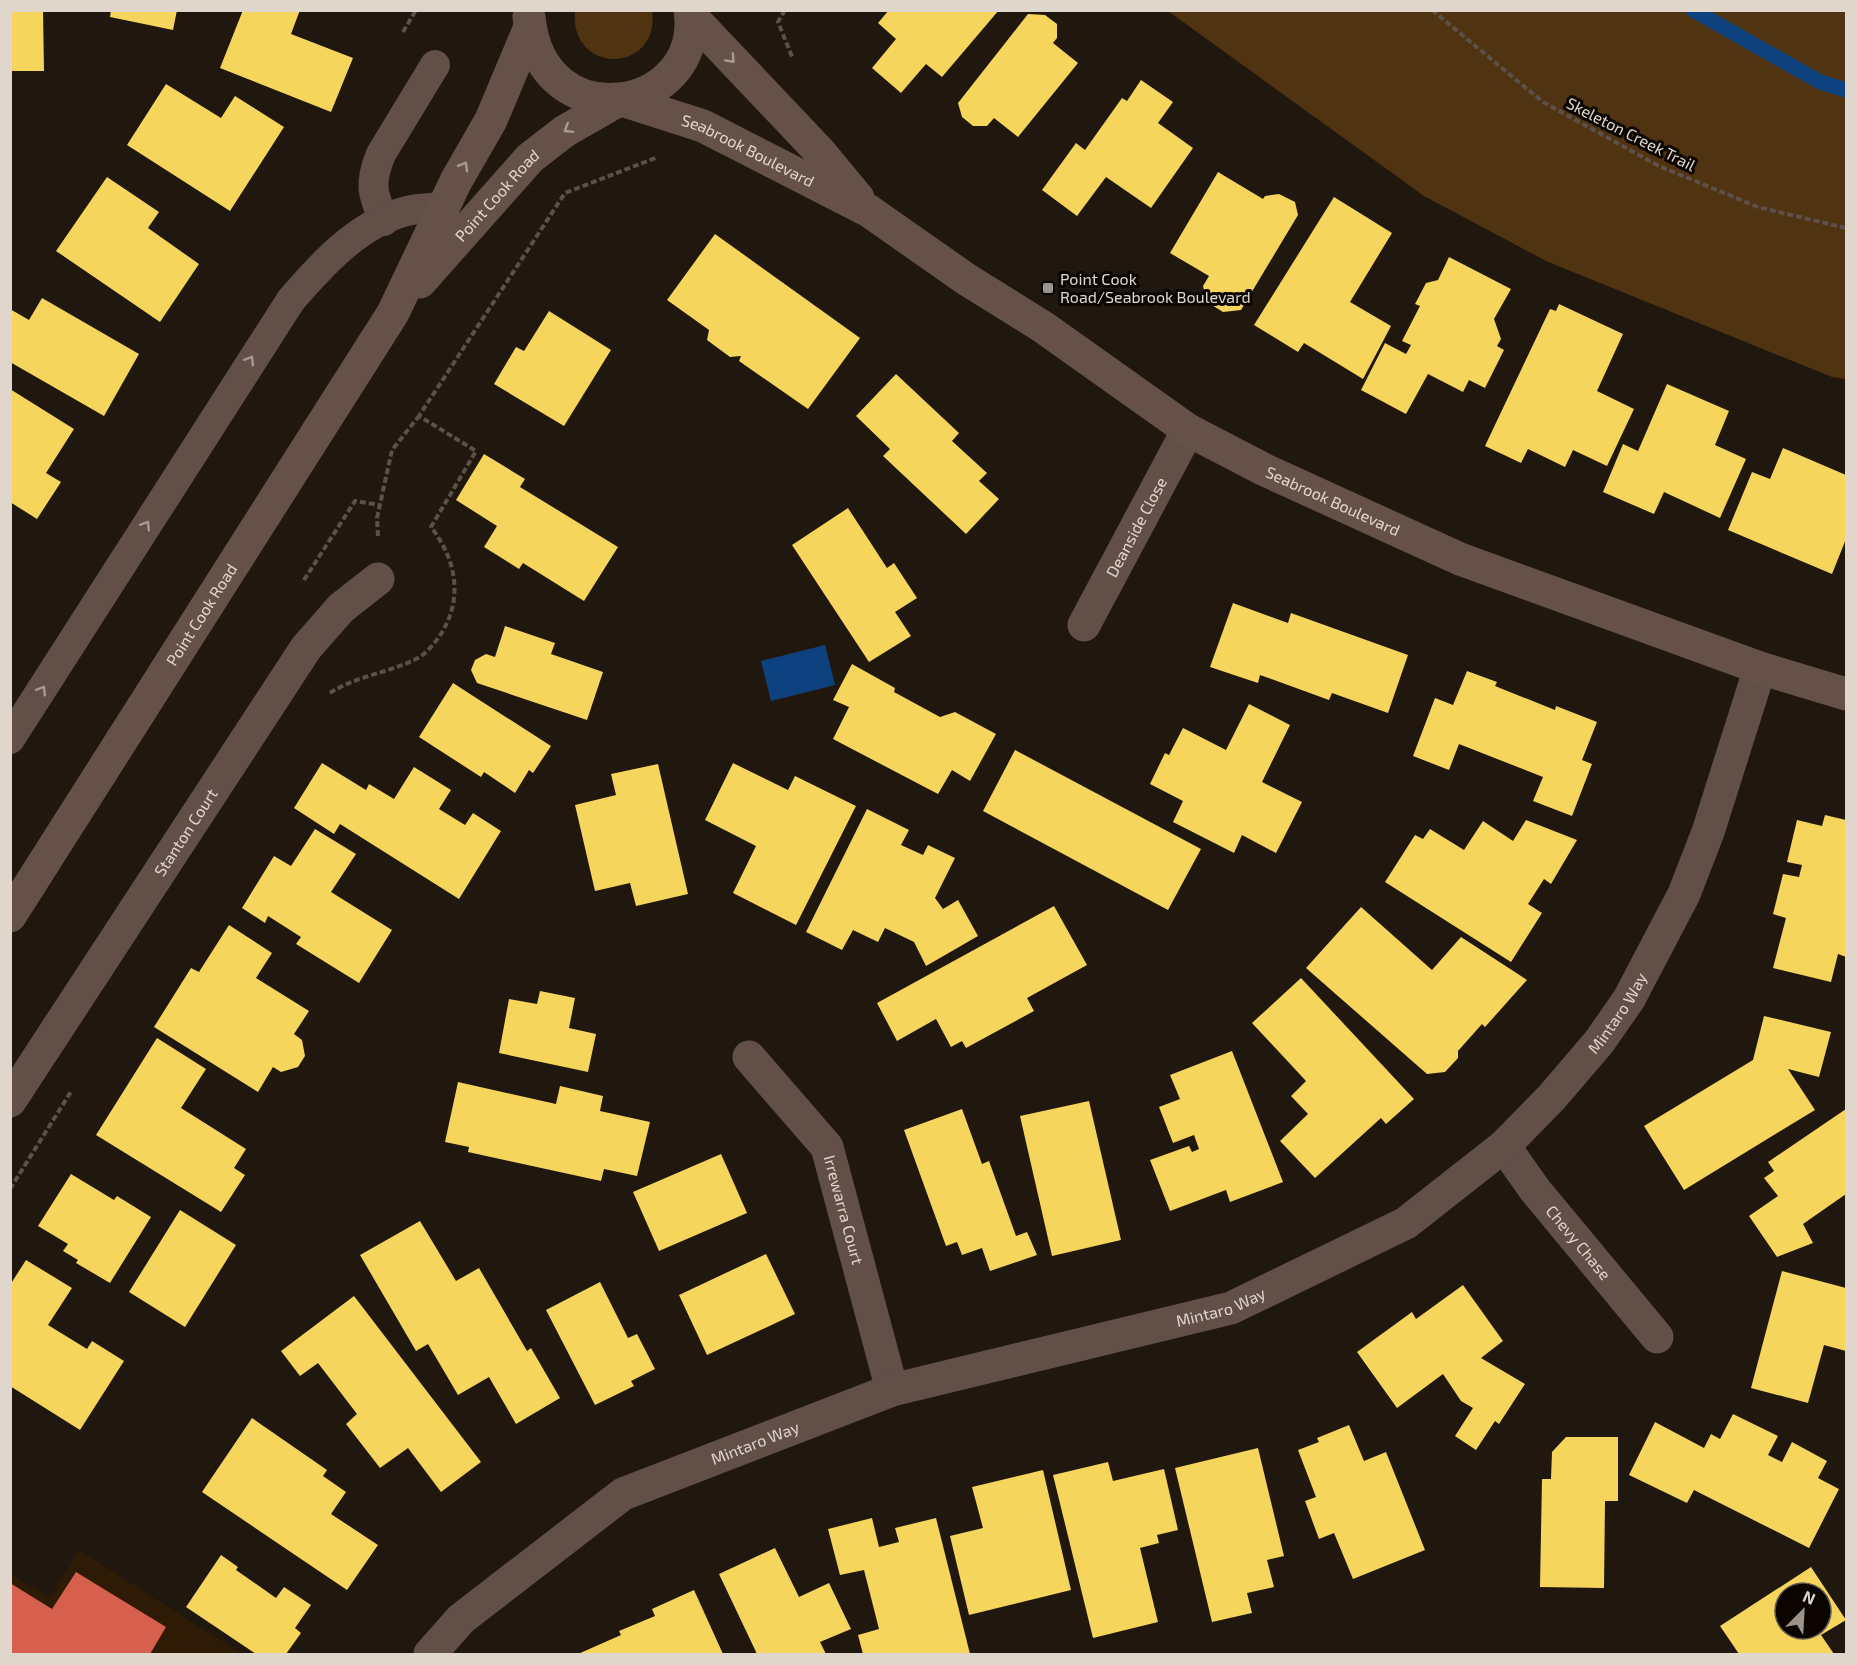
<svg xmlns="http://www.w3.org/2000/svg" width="1857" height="1665" font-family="'Exo 2',sans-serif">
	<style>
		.built { fill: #2d1b06 }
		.green { fill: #503412 }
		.water { fill: #0d427f }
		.homes { fill: #f6d55c; fill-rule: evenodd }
		.shops { fill: #d6604d }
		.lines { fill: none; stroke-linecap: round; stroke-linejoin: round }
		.stream { stroke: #0d427f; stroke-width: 15 }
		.path { stroke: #5d504a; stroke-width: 4; stroke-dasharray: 6 3; stroke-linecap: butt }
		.lane { stroke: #614f48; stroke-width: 30 }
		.street { stroke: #614f48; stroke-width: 33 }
		.secondary { stroke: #665148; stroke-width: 33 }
		.oneway { stroke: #aa9a91 }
		.oneway2 { stroke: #a79991 }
		.poi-dot { fill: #9d938a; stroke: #0b0502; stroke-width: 2 }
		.labels { text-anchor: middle; stroke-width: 6; stroke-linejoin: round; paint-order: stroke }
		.street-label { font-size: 16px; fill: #e1d6cc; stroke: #0b0502 }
		.poi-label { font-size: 16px; fill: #e1d6cc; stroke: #0b0502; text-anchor: start }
	</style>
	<rect width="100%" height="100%" fill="#20170e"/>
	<polygon class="built" points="79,1550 242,1654 11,1654 10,1574 50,1598"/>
	<g class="green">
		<path d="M652,10C661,74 569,76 575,11Z"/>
		<polygon points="1168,11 1846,11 1846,379 1832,377 1546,261 1424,196"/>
	</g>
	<polygon class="water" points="825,645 835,685 771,701 761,661"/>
	<g class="homes">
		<polygon points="10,10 43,10 44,71 10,71"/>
		<polygon points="111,10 177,10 173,30 110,17"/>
		<polygon points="243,10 300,10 291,34 353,58 331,112 220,68"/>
		<polygon points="889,10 999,10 942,77 926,64 901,93 872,68 896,39 878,23"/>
		<polygon points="1028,14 1045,15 1057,24 1057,38 1053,43 1078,63 1018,137 994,118 987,126 973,126 962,117 958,103"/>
		<polygon points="1141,80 1173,102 1158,123 1193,148 1151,208 1106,177 1077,216 1042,190 1076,143 1085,150 1122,98 1127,101"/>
		<polygon points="166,84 221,118 235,96 284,127 230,211 127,145"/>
		<polygon points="1218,172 1263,199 1265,196 1279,194 1295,202 1298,215 1241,310 1223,312 1207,302 1203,286 1209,276 1170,253"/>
		<polygon points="107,177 159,212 148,228 199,264 160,322 56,251"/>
		<polygon points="1334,197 1392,233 1350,302 1391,326 1363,379 1304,343 1298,352 1254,325"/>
		<polygon points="715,234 860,338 808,409 739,361 741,356 730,357 707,340 709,330 667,300"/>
		<polygon points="1449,257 1511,289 1494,319 1501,339 1497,346 1504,350 1485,388 1469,380 1463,392 1428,374 1406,414 1361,390 1385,343 1406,354 1411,345 1402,341 1420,306 1415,304 1426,283 1438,280"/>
		<polygon points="42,298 139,354 104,416 10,362 10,309 29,320"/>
		<polygon points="1559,304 1623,334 1597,391 1634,409 1607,466 1573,450 1565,467 1528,449 1521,463 1485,446 1550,309 1556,311"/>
		<polygon points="549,311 611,350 564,426 494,384 516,347 524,351"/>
		<polygon points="896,374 959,433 952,441 987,473 979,481 999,499 966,534 883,456 890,449 856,416"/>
		<polygon points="1667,384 1729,411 1715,445 1746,459 1720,518 1664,492 1654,514 1603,492 1623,444 1638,451"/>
		<polygon points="10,389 74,429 46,473 61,482 37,519 10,502"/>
		<polygon points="1783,448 1846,475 1846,539 1832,574 1728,530 1752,472 1770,479"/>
		<polygon points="484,454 525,479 520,487 618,547 584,601 523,563 519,569 484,547 497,526 456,500"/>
		<polygon points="848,508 887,568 894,563 917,598 895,612 911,636 869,662 792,545"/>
		<polygon points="1233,603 1288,623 1291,613 1408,655 1388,713 1332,693 1329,700 1260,675 1258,683 1210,667"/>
		<polygon points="505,626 555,643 551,654 603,672 587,720 477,683 471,670 475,660 486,654 495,657"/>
		<polygon points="852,664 895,688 894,692 940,717 955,712 996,734 970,781 952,770 938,794 833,739 849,707 833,700"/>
		<polygon points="1467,671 1497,682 1495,686 1555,710 1556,706 1597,722 1582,760 1592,764 1572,816 1533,801 1543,777 1459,744 1449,770 1413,756 1435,698 1453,705"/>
		<polygon points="453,683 551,746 533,773 529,770 515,793 484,772 481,777 419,737"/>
		<polygon points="1249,704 1290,725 1262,782 1302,802 1276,853 1242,835 1234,853 1173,822 1183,801 1150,784 1165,753 1169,755 1183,728 1226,750"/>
		<polygon points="1015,750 1201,849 1168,910 983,811"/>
		<polygon points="322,763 366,790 369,784 394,799 414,767 451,790 439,809 465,825 473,813 501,831 459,899 340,824 334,834 294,808"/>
		<polygon points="733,763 788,790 795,776 856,806 796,925 733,893 756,846 705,820"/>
		<polygon points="658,764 688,894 636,906 630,883 595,891 575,805 616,795 611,774"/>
		<polygon points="867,809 909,830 901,845 923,855 928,845 955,858 935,898 943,909 958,900 978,936 926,966 914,942 885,928 878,942 853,930 842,950 806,932"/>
		<polygon points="1825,815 1846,820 1846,957 1838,954 1831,982 1773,968 1786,918 1773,914 1783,874 1799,877 1802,865 1787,862 1797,820 1822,826"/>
		<polygon points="1526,820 1577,840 1551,884 1544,879 1528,904 1542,913 1511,962 1385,882 1415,835 1423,839 1430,829 1464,850 1483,821 1513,841"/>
		<polygon points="315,829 356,854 331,892 392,930 359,983 296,944 301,937 268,916 265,923 242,908 274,856 291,866"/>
		<polygon points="1054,906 1087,965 1027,998 1034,1011 966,1048 962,1041 951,1047 936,1019 897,1041 877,1003"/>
		<polygon points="1361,907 1432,970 1461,937 1527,980 1485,1027 1482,1024 1458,1051 1458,1058 1445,1072 1427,1074 1306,968"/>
		<polygon points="229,925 272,953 256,978 309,1011 294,1034 302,1040 305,1056 298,1067 281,1072 273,1067 258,1092 154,1027 191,968 199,972"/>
		<polygon points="1301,978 1414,1099 1386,1124 1381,1118 1315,1178 1280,1141 1308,1114 1291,1096 1306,1081 1252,1023"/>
		<polygon points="540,991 575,998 569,1028 596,1034 588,1072 499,1053 509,999 537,1004"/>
		<polygon points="1764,1016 1831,1032 1819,1077 1788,1069 1815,1110 1684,1190 1644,1126 1753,1060"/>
		<polygon points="157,1038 206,1069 181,1108 246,1149 234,1168 245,1175 221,1212 96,1135"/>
		<polygon points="1232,1051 1283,1182 1230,1202 1226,1190 1170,1211 1150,1160 1189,1146 1192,1152 1199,1149 1194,1135 1173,1143 1159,1107 1180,1099 1170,1075"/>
		<polygon points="458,1082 556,1104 560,1086 603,1096 600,1111 650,1122 637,1176 604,1169 601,1181 468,1152 469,1147 445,1142"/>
		<polygon points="1089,1101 1121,1240 1052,1256 1020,1116"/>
		<polygon points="962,1109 982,1164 989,1161 1016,1236 1027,1232 1037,1255 990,1271 982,1248 962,1255 957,1242 946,1246 904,1130"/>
		<polygon points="1846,1109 1846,1194 1803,1224 1813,1243 1777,1257 1749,1216 1778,1196 1764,1178 1774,1171 1768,1162"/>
		<polygon points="721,1154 747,1213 659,1251 633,1192"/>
		<polygon points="71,1174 114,1200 117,1196 151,1217 110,1283 76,1263 78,1260 63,1251 68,1244 38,1226"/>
		<polygon points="180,1210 236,1245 185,1327 129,1292"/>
		<polygon points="420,1221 456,1281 479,1268 527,1351 531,1348 560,1398 516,1424 489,1377 458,1395 428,1344 416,1351 360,1255"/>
		<polygon points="766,1254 795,1314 707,1355 679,1295"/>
		<polygon points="26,1260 72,1288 48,1325 87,1349 92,1341 124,1361 80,1430 10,1386 10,1285"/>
		<polygon points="1782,1271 1846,1288 1846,1351 1824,1345 1808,1403 1751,1388"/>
		<polygon points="600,1282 628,1338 637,1334 655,1369 631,1381 634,1386 595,1405 546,1310"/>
		<polygon points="1463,1285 1503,1341 1481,1358 1525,1384 1499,1424 1495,1421 1476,1450 1455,1436 1473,1408 1461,1401 1443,1374 1397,1408 1357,1352 1412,1312 1416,1319"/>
		<polygon points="354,1296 481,1462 441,1492 408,1448 380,1468 346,1424 357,1414 318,1363 300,1376 281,1351"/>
		<polygon points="1733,1414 1778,1436 1768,1455 1782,1462 1792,1442 1827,1461 1818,1478 1839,1489 1809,1548 1694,1490 1687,1503 1629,1475 1655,1422 1704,1448 1711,1434 1720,1439"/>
		<polygon points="252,1418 327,1470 323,1476 346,1492 331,1514 378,1545 347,1590 202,1492"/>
		<polygon points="1349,1425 1364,1461 1386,1452 1425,1550 1353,1579 1334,1533 1319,1539 1305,1501 1316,1497 1298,1450 1319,1442 1317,1438"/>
		<polygon points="1566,1437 1618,1437 1618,1501 1605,1501 1604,1588 1540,1587 1542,1479 1551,1479 1552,1452"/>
		<polygon points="1258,1448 1284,1556 1267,1560 1274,1587 1247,1593 1252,1613 1212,1622 1175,1468"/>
		<polygon points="1108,1462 1113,1481 1164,1469 1178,1530 1157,1535 1159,1543 1140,1548 1158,1622 1093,1638 1053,1475"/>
		<polygon points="1043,1470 1071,1590 969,1615 950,1536 983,1528 972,1487"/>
		<polygon points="872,1518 879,1547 899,1542 895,1528 936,1518 970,1654 863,1654 858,1635 879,1629 864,1570 840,1575 828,1529"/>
		<polygon points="775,1548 799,1597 829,1583 851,1629 820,1642 826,1654 757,1654 719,1574"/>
		<polygon points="221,1555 238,1567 236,1570 276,1598 284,1587 311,1605 295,1628 301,1633 286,1654 256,1654 186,1607"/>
		<path d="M1811,1567L1846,1620L1821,1635L1834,1654H1739L1720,1626ZM1785,1593H1821V1629H1785Z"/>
		<polygon points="694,1590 723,1654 578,1654 621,1635 619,1631 655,1616 652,1609"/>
	</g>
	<polygon class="shops" points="76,1572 166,1627 150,1654 10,1654 10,1583 52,1609"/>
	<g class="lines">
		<polyline class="stream" points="1693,10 1820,82 1846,90"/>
		<g class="path">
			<polyline points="785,10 778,22 793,59"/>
			<polyline points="1432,10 1543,102 1659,166 1758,207 1846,228"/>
			<polyline points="403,32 416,10"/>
			<polyline points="378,536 377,518 392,450 419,416"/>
			<polyline points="304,580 355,501 380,505"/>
			<path d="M330,693C356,676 388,673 416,659C425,655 433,645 439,637C464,600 457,561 431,527L476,451L419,416L565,193L658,157"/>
			<polyline points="10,1189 72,1090"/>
		</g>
		<g class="lane">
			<path d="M384,221C372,193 369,183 381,154L435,65"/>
			<path d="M10,739L291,300C322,264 359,223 407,211C418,208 432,208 443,207"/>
		</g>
		<g class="street">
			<path id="s1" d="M1084,625L1188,430"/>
			<path id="s2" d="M749,1057L827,1147L892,1390"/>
			<path id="s3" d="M10,1101L306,648L341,608L378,579"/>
			<path id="s4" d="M1504,1146L1535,1190L1657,1337"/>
			<path id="s5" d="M430,1654L461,1619L623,1494L892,1390L1231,1308L1406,1223L1504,1146L1552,1097L1599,1042L1629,999L1684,894L1708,832L1760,668"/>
		</g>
		<g class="secondary">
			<polyline points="691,16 819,151 858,198"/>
			<path d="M529,17C541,142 705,113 690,10"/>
			<path id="s6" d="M622,100L703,126L869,211L966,279L1043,327L1188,430L1265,470L1460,559L1760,668L1846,694"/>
			<path id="s7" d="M420,282L530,158L565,131L619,100"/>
			<path id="s8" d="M10,916L393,313L456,181L491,120L530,27"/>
		</g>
	</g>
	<defs><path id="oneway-chevron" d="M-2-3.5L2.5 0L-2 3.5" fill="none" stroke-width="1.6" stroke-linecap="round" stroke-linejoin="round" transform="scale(1.5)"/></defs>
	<g class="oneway">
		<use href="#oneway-chevron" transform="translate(731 59) rotate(47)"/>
		<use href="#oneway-chevron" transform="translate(568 129) rotate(148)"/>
		<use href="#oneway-chevron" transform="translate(464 166) rotate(-60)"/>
	</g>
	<g class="oneway2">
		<use href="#oneway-chevron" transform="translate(250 360) rotate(-58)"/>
		<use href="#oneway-chevron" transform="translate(146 525) rotate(-58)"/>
		<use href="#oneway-chevron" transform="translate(42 690) rotate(-58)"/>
	</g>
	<rect class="poi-dot" x="1042" y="282" width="12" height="12" rx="3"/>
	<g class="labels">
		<g class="street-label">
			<text transform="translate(1631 134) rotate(27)" y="6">Skeleton Creek Trail</text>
			<text dy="6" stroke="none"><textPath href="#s6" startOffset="136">Seabrook Boulevard</textPath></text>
			<text dy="6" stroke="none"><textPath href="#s7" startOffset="116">Point Cook Road</textPath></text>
			<text dy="6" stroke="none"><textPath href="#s6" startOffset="820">Seabrook Boulevard</textPath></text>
			<text dy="6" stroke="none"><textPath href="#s1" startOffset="111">Deanside Close</textPath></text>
			<text dy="6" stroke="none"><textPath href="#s8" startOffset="357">Point Cook Road</textPath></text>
			<text dy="6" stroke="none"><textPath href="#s3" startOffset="321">Stanton Court</textPath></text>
			<text dy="6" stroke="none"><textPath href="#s5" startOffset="1383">Mintaro Way</textPath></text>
			<text dy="6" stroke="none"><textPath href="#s2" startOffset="184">Irrewarra Court</textPath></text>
			<text dy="6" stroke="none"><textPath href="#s4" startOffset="122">Chevy Chase</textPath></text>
			<text dy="6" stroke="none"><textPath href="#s5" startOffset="879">Mintaro Way</textPath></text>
			<text dy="6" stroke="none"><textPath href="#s5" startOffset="393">Mintaro Way</textPath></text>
		</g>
		<g class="poi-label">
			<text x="1060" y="285">Point Cook<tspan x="1060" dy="18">Road/Seabrook Boulevard</tspan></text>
		</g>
	</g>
	<rect width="1857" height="1665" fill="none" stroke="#e1d6cc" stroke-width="24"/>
	<g transform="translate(1803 1611) rotate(24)"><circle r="28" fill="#0b0502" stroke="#615953" stroke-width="1.5"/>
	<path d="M0-4.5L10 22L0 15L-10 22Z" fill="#9d938a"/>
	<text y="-9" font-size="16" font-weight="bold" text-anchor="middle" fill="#e1d6cc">N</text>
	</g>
</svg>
